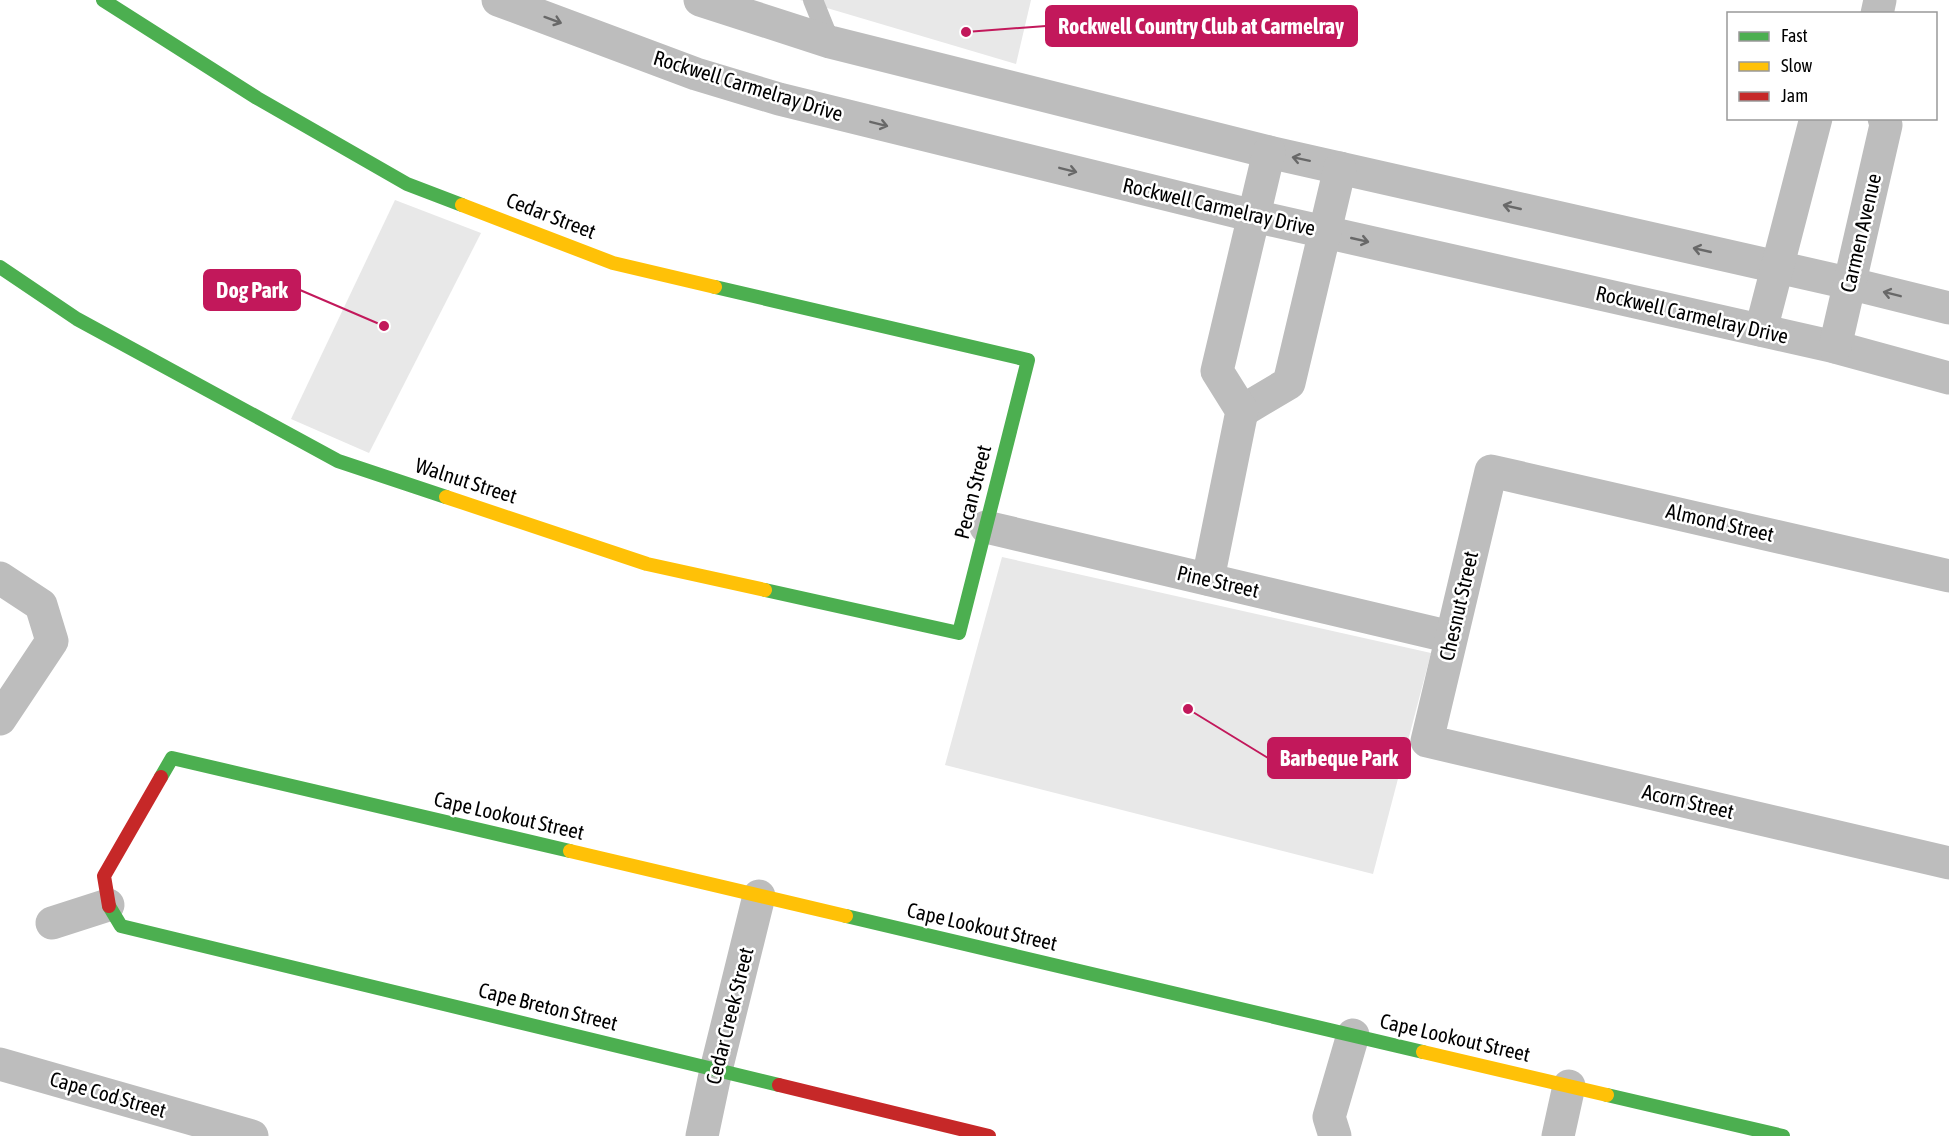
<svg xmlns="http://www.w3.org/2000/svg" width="1949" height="1136" font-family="'Asap Condensed',sans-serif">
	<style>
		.green { fill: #e8e8e8 }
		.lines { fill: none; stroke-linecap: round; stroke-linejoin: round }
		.lane { stroke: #bdbdbd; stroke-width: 20 }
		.street { stroke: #bdbdbd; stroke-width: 33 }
		.fast { stroke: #4caf50; stroke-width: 14 }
		.slow { stroke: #ffc107; stroke-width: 14 }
		.jam { stroke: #c62828; stroke-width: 14 }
		.oneway { stroke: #686868 }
		.labels { text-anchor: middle; stroke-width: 5; stroke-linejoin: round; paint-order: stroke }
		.street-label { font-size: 21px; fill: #000; stroke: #fff }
		.leader { fill: none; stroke: #c2185b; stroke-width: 2 }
		.callout-dot { fill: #c2185b; stroke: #fff; stroke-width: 2 }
		.callout { fill: #c2185b; stroke: #c2185b; stroke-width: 2 }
		.callout-label { font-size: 22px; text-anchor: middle; font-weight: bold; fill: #fff }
	</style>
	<rect width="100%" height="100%" fill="#fff"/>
	<g class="green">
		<polygon points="800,0 1031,0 1016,64"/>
		<polygon points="395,200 481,233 369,453 291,419"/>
		<polygon points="1002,557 1431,653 1373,874 945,765"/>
	</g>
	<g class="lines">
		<polyline class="lane" points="813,0 830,42"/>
		<g class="street">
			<polyline points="498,0 696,74 779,99 1254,216 1835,347 1949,378"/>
			<polyline points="700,0 830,42 1269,152 1848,283 1949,308"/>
			<polyline points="1877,14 1880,0"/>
			<polyline points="1761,330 1816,118"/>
			<polyline points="1835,347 1886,125 1884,118"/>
			<polyline points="1242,411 1289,383 1340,168"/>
			<polyline points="986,527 1451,637"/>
			<polyline points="1949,576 1491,471 1427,741 1949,863"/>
			<polyline points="0,578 41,605 52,641 0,719"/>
			<polyline points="1208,579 1242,411 1217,371 1269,152"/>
			<polyline points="52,923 108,905"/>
			<polyline points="0,1064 252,1136"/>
			<polyline points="702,1136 716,1070 759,896"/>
			<polyline points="1335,1136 1329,1117 1353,1035"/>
			<polyline points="1558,1136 1569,1086"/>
		</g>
		<g class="fast">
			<polyline points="103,0 257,98 407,184 462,205"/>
			<polyline points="0,267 77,319 338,461 446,497"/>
			<polyline points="715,287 1028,360 959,633 765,590"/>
			<polyline points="161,777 172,758 570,851"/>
			<polyline points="109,906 121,926 779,1085"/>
			<polyline points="846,916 1423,1052"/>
			<polyline points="1607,1095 1783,1136"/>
		</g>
		<g class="slow">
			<polyline points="462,205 613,263 715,287"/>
			<polyline points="446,497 647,564 765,590"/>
			<polyline points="570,851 846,916"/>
			<polyline points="1423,1052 1607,1095"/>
		</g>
		<g class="jam">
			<polyline points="109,906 104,876 161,777"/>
			<polyline points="779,1085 989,1136"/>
		</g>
	</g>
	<defs><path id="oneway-shaft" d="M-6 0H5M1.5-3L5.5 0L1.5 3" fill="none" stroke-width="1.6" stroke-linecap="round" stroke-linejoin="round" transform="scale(1.5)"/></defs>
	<g class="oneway">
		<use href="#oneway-shaft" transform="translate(553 20) rotate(20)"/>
		<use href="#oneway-shaft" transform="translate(879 124) rotate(14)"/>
		<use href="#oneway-shaft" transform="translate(1301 159) rotate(-168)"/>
		<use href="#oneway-shaft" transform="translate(1068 170) rotate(14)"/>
		<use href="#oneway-shaft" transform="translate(1512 207) rotate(-167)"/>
		<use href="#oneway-shaft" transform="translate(1360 240) rotate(13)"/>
		<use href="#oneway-shaft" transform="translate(1702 250) rotate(-167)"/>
		<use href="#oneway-shaft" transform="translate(1892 294) rotate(-166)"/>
	</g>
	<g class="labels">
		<g class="street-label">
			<text transform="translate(748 86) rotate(17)" y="7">Rockwell Carmelray Drive</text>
			<text transform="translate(1219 207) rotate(13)" y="7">Rockwell Carmelray Drive</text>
			<text transform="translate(551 216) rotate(21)" y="7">Cedar Street</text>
			<text transform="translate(1861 233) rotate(-77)" y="7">Carmen Avenue</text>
			<text transform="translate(1692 315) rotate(13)" y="7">Rockwell Carmelray Drive</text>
			<text transform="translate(466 481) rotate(18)" y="7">Walnut Street</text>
			<text transform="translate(973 492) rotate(-76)" y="7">Pecan Street</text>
			<text transform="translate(1720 523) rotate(13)" y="7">Almond Street</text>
			<text transform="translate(1218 582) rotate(13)" y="7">Pine Street</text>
			<text transform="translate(1459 606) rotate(-77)" y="7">Chesnut Street</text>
			<text transform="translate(1688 802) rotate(13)" y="7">Acorn Street</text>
			<text transform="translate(509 816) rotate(13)" y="7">Cape Lookout Street</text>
			<text transform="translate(982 927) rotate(13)" y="7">Cape Lookout Street</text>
			<text transform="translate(548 1007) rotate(14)" y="7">Cape Breton Street</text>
			<text transform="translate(730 1016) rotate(-76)" y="7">Cedar Creek Street</text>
			<text transform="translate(1455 1038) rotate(13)" y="7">Cape Lookout Street</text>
			<text transform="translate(108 1095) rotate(16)" y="7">Cape Cod Street</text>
		</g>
	</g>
	<path class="leader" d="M966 32L1046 26M384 326L300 290M1188 709L1268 758"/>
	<g class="callout-dot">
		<circle cx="966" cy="32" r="6"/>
		<circle cx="384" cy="326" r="6"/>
		<circle cx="1188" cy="709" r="6"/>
	</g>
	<g class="callout">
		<rect x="1046" y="6" width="311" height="40" rx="6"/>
		<rect x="204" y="270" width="96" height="40" rx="6"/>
		<rect x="1268" y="738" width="142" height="40" rx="6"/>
	</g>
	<g class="callout-label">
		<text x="1201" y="34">Rockwell Country Club at Carmelray</text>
		<text x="252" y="298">Dog Park</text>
		<text x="1339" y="766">Barbeque Park</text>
	</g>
	<rect x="1727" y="12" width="210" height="108" fill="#ffffff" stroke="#999999" stroke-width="1.5"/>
	<rect x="1739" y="32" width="30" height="9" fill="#4caf50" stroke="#999999" stroke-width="1.5"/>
	<text x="1781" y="42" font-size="18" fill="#000000">Fast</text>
	<rect x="1739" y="62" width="30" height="9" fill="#ffc107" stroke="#999999" stroke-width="1.5"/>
	<text x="1781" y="72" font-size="18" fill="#000000">Slow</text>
	<rect x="1739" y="92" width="30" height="9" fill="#c62828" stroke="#999999" stroke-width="1.5"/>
	<text x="1781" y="102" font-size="18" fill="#000000">Jam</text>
</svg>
